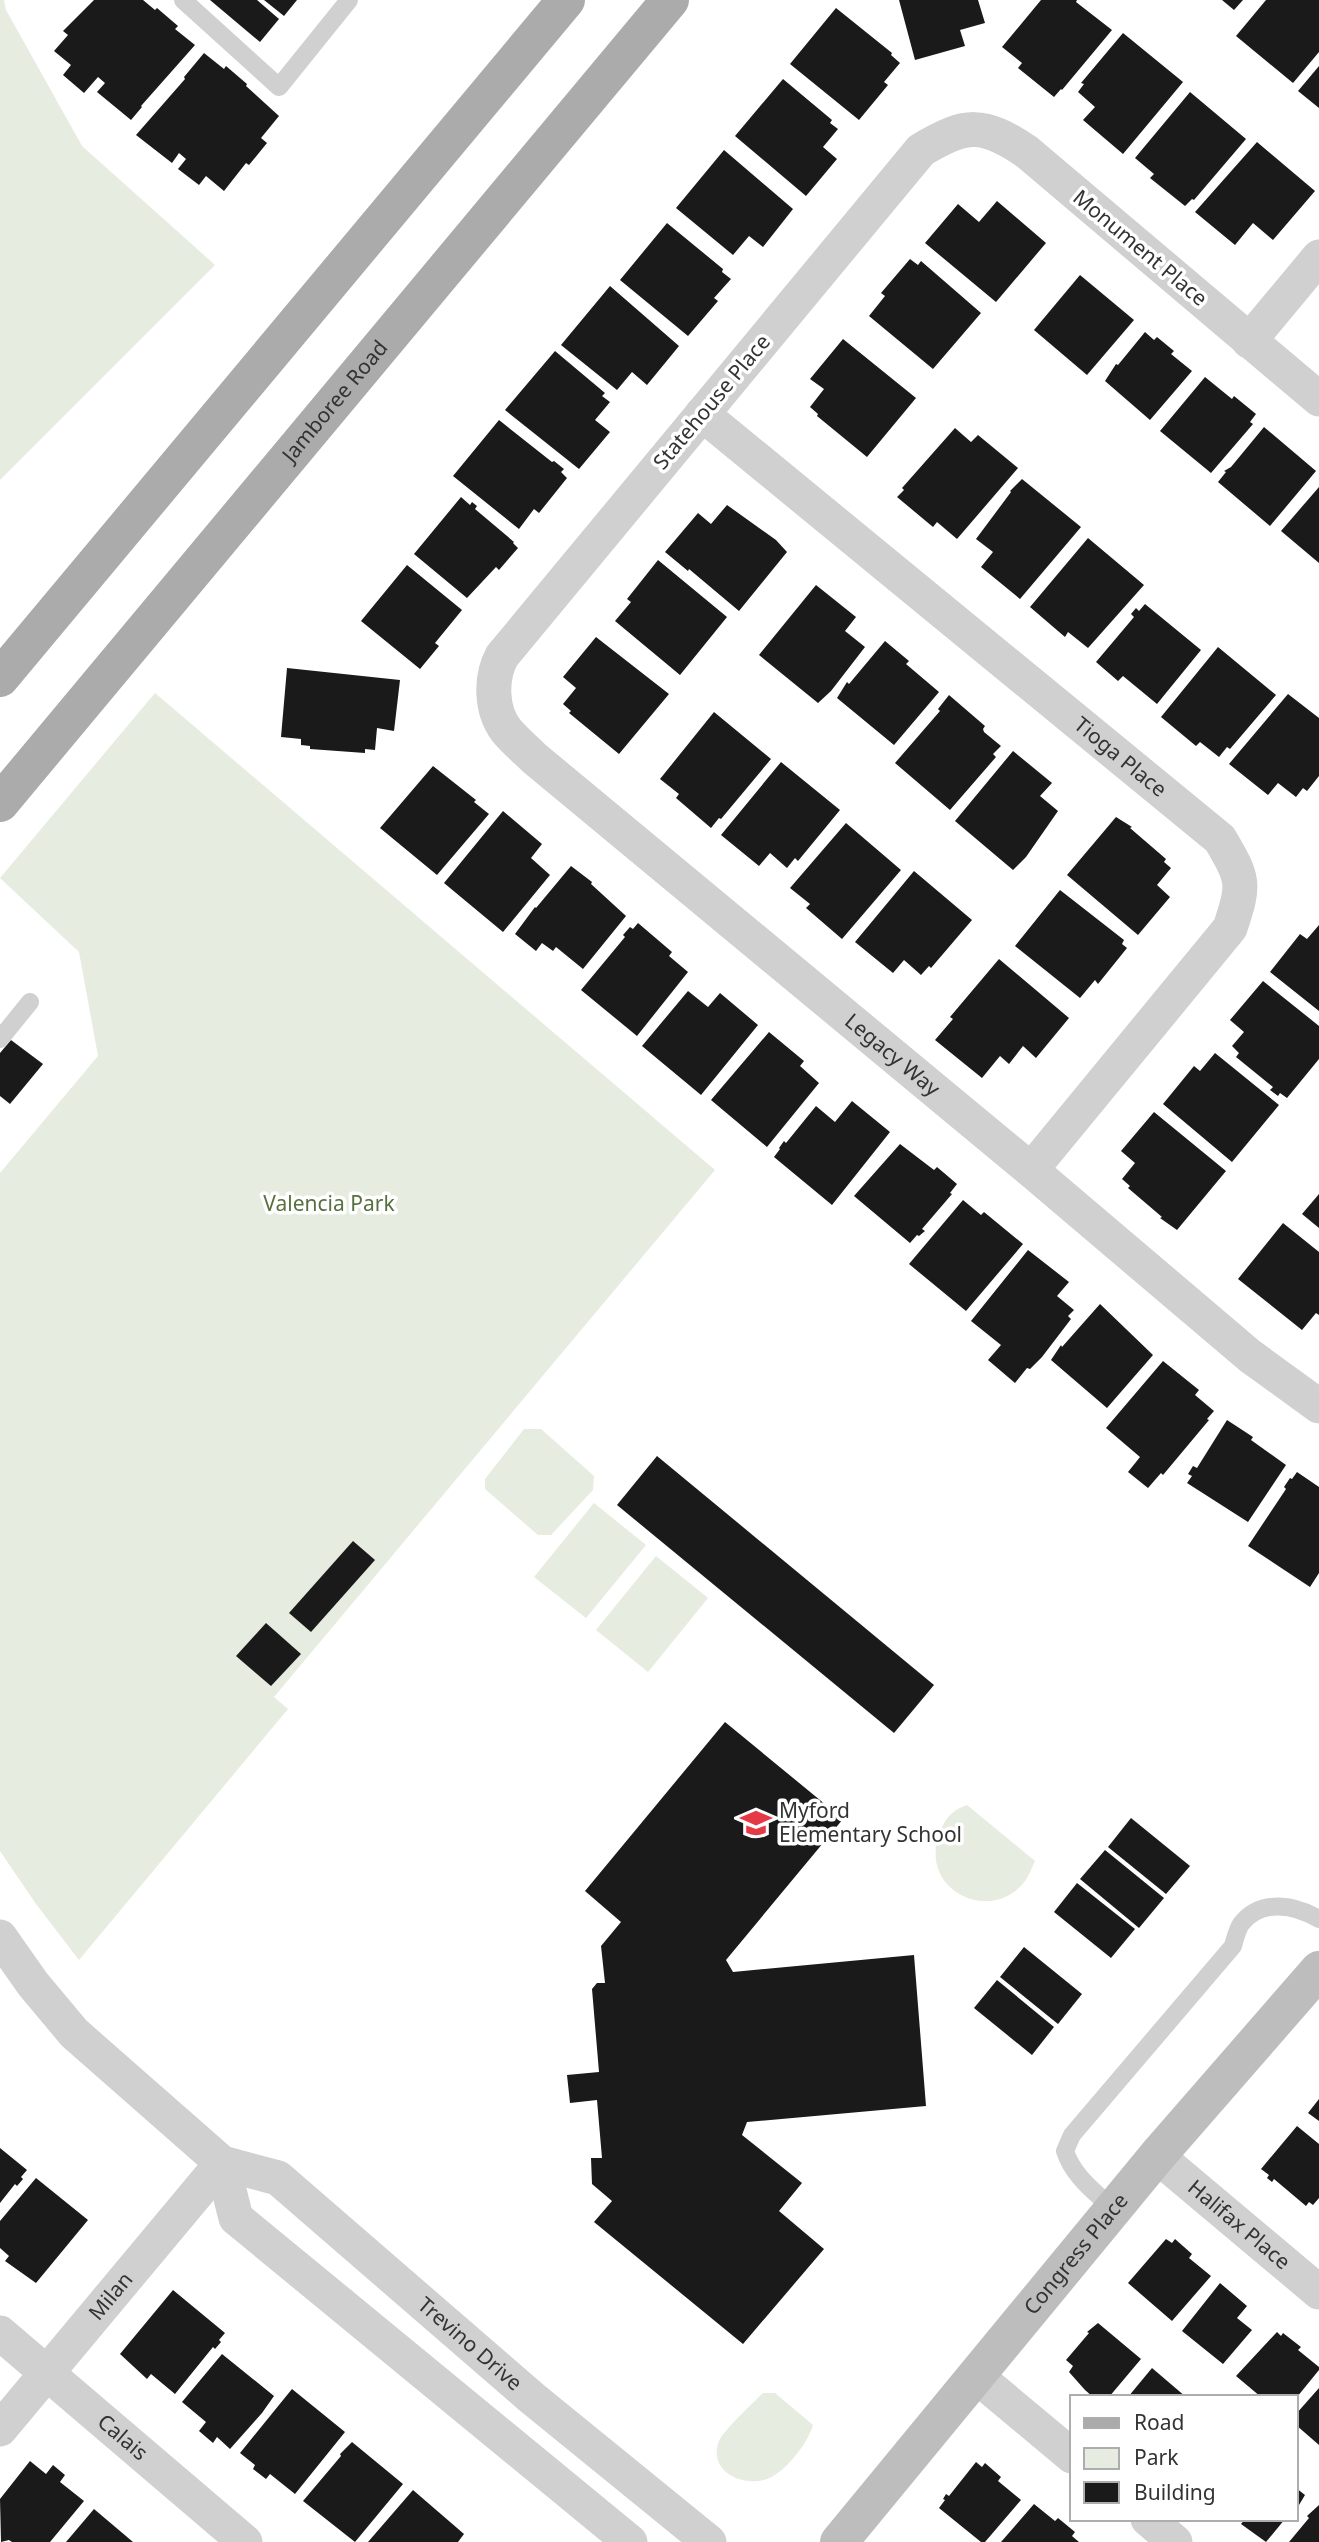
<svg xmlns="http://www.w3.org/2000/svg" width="1319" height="2542" font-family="'Noto Sans',sans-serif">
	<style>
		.green { fill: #e6ecdf }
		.building { fill: #1a1a1a }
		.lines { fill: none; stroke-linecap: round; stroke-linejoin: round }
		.lane { stroke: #d0d0d0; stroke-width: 18 }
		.street { stroke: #d0d0d0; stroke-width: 35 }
		.secondary { stroke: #bdbdbd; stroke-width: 38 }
		.primary { stroke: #ababab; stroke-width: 38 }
		.labels { text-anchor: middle; stroke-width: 7; stroke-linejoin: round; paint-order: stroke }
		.street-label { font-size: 21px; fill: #333; stroke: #fff }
		.park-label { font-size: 21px; fill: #56703f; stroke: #fff }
		.poi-label { font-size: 21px; fill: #333; stroke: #fff; text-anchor: start }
	</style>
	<rect width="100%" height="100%" fill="#fff"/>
	<g class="green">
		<polygon points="0,0 4,0 6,10 82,146 215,265 0,480"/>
		<polygon points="155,693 715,1170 274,1697 288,1709 79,1960 36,1904 0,1851 0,1173 98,1056 79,952 0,878"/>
		<polygon points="524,1429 541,1429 594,1476 593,1490 551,1535 538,1535 485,1489 485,1479"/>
		<polygon points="594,1503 646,1545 586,1618 534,1577"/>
		<polygon points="656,1556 708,1598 648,1672 596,1630"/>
		<path d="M967,1805L1035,1861C1032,1867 1029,1876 1025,1881C992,1925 919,1891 939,1835C945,1818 951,1811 967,1805Z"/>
		<path d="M763,2393H775L813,2425C808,2443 784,2475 764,2480C739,2486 708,2470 719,2441C723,2431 753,2403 763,2393Z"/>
	</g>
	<g class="building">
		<polygon points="94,0 143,0 155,10 157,8 178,26 175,29 195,45 141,106 142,107 131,120 97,92 105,83 98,77 84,93 63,75 71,65 54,51 68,35 63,31"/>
		<polygon points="210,0 257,0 279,19 260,42"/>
		<polygon points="264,0 297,0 284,16"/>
		<polygon points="899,0 978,0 985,23 960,30 965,46 915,60"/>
		<polygon points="1041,0 1077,0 1076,2 1112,30 1062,90 1061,89 1054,97 1018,68 1022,63 1002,47"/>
		<polygon points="1222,0 1243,0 1234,10"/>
		<polygon points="1266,0 1319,0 1319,52 1293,83 1236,36"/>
		<polygon points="836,8 892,53 891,55 900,63 884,82 888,85 859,120 790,64"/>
		<polygon points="1123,33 1183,82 1123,154 1083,120 1095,107 1078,92 1084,84 1081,83"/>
		<polygon points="204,53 224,69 226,66 247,84 246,86 279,116 261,138 267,143 249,165 246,163 224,191 206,176 199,185 178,169 186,159 179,153 172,163 136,135 185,79 184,77"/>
		<polygon points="1319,66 1319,108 1298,91"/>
		<polygon points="783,79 832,120 830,123 838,129 823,147 837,159 806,196 735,136"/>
		<polygon points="1190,92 1246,139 1194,200 1192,199 1185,206 1150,178 1154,174 1135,158"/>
		<polygon points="1257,142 1315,191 1273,240 1253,223 1235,245 1195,212"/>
		<polygon points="724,150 793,209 763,247 749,236 733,255 676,208"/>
		<polygon points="997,201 1046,243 996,302 925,243 958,204 979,222"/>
		<polygon points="667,223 723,269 722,272 731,279 714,298 718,301 688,336 620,280"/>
		<polygon points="910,259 918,265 921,261 981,313 933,369 869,316 885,296 881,293"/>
		<polygon points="1080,275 1134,320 1087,375 1034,330"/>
		<polygon points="610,286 679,346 647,385 632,372 617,390 561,345"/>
		<polygon points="1145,332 1154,340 1157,337 1174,351 1171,354 1192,371 1150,420 1105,381 1116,364 1118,365"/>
		<polygon points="843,339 916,398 867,457 817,416 818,414 810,407 824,389 810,379"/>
		<polygon points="555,351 605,393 602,396 610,402 595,420 610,432 579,469 505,410"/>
		<polygon points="1205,377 1232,399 1234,396 1256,414 1250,422 1253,424 1211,473 1160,431"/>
		<polygon points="499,420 552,462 554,461 564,469 561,472 567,478 539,513 534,509 519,529 453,476"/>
		<polygon points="1264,427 1316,471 1270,526 1218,482 1226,472 1224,471 1231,467"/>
		<polygon points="955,428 971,442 978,435 1018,468 957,539 937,522 933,527 897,497 904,490 902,488"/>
		<polygon points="1022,479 1081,527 1020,599 981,567 993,552 976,539 1011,492 1010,491"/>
		<polygon points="1319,487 1319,563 1281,531"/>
		<polygon points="461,497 470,505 472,502 477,506 475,509 514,542 513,543 518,548 499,570 496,567 467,598 414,554"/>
		<polygon points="727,505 776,540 787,552 739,611 689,569 688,571 665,552 698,513 711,524"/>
		<polygon points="1088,538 1144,585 1088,648 1068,632 1065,637 1030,607"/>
		<polygon points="658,560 727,617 680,675 615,621 631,602 627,599"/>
		<polygon points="407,565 462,610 435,643 439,646 420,669 361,621"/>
		<polygon points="816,585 856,617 845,631 865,647 831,691 818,703 759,655"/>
		<polygon points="1145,604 1201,650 1157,704 1123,676 1118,681 1096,662 1134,617 1131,614 1136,608 1139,611"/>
		<polygon points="596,637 669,694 619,754 569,713 571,711 563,704 576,688 563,677"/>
		<polygon points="885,641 909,661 906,664 939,692 894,745 837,698 847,682 849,684"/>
		<polygon points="1218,647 1276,695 1230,749 1227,747 1219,757 1200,742 1196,746 1161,717"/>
		<polygon points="287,668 400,680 394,731 377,728 375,750 365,749 365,753 310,749 310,746 301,745 301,739 281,737"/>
		<polygon points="1288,694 1319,718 1319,776 1307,791 1303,788 1296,797 1278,783 1268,795 1229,764"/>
		<polygon points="949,695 985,726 983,729 984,732 1001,746 993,754 996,757 950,810 895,763 940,711 938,709"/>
		<polygon points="714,712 771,759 721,819 719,818 711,828 676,798 679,794 660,779"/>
		<polygon points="1013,751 1052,783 1040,796 1058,811 1026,857 1013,870 955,821"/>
		<polygon points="781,762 840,810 798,861 795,858 787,868 770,853 759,866 721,835"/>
		<polygon points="433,766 476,800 474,802 489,814 437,875 380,828"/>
		<polygon points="503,811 542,844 531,858 550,875 503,932 444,883"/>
		<polygon points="1116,817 1132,827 1130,828 1166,859 1164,862 1171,868 1157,885 1170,897 1138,935 1067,875"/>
		<polygon points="846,823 901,870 842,939 806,908 810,904 790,888"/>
		<polygon points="571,866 592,882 591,884 626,916 583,969 556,947 553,951 542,943 536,951 515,934 535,907 536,908"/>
		<polygon points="914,871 972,920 931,968 929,966 921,975 904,960 893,973 855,942"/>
		<polygon points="1060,890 1124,940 1122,944 1127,948 1098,984 1095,980 1080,998 1015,946"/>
		<polygon points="638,923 672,952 669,956 688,972 637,1036 581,990 625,937 623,935 630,927 633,929"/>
		<polygon points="1319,925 1319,1011 1270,972 1300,934 1307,939"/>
		<polygon points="999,959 1069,1018 1036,1058 1023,1046 1009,1064 1000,1056 982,1078 935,1040 953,1019 950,1017"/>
		<polygon points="1263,981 1319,1026 1319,1059 1287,1098 1280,1093 1278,1096 1270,1090 1273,1087 1236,1057 1239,1053 1232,1046 1244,1032 1230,1020"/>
		<polygon points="688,991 708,1007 720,993 758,1025 701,1095 642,1046"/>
		<polygon points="769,1032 804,1061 800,1066 819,1083 767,1147 711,1100"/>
		<polygon points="11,1040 43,1064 10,1104 0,1096 0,1053"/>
		<polygon points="1215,1053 1279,1105 1232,1162 1163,1104 1194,1066 1200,1071"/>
		<polygon points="852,1101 890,1132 832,1205 774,1157 780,1149 779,1148 784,1141 786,1143 816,1106 835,1122"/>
		<polygon points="1154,1112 1226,1171 1177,1230 1160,1218 1162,1217 1128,1188 1130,1186 1122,1179 1135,1163 1121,1151"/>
		<polygon points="900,1144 934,1170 937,1167 957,1184 950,1193 952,1194 922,1229 925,1231 919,1236 917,1235 910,1243 854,1196"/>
		<polygon points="1319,1194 1319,1228 1302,1214"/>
		<polygon points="963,1200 981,1215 984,1212 1023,1244 966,1311 909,1264"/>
		<polygon points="1283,1223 1319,1252 1319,1315 1316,1313 1302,1330 1238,1279"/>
		<polygon points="1028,1250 1069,1282 1057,1296 1074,1310 1068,1316 1071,1319 1042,1357 1030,1369 1027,1368 1015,1383 988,1360 1001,1345 971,1321"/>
		<polygon points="1100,1304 1153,1355 1107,1408 1051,1360 1061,1345 1062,1347"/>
		<polygon points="1163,1361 1199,1390 1195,1395 1214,1411 1207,1419 1209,1420 1163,1475 1161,1473 1148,1488 1128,1472 1140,1457 1106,1428"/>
		<polygon points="1227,1420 1253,1437 1251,1440 1286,1465 1248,1522 1187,1483 1192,1476 1188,1474 1193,1466 1197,1468"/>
		<polygon points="657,1456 934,1685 894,1733 617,1505"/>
		<polygon points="1297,1472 1319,1487 1319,1573 1310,1587 1248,1546 1286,1489 1284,1487 1290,1478 1292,1479"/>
		<polygon points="353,1541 375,1560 311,1632 289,1613"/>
		<polygon points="266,1623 301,1654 271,1686 236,1656"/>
		<polygon points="725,1722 843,1819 726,1960 733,1972 914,1955 926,2106 747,2122 742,2135 802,2183 779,2211 824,2249 743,2344 594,2222 612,2201 592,2184 591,2158 602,2158 597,2100 570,2103 567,2075 599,2072 592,1989 597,1983 605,1983 601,1946 621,1922 585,1891"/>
		<polygon points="1131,1818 1190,1866 1166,1894 1108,1847"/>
		<polygon points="1105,1850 1164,1898 1139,1928 1080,1879"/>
		<polygon points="1077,1883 1135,1929 1111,1958 1054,1912"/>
		<polygon points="1024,1947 1082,1994 1058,2024 1000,1977"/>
		<polygon points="997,1980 1054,2027 1032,2055 974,2008"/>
		<polygon points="1319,2099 1319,2121 1308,2113"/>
		<polygon points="1297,2126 1319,2144 1319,2198 1313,2205 1309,2202 1306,2206 1274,2179 1272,2182 1267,2178 1269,2175 1261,2169"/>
		<polygon points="0,2148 27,2170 21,2177 23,2179 17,2186 15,2184 0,2203"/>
		<polygon points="36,2178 88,2220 36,2283 5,2261 9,2256 0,2248 0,2221"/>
		<polygon points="1166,2239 1172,2243 1175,2239 1192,2254 1189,2258 1211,2276 1172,2321 1128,2283"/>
		<polygon points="1220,2283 1247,2306 1237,2318 1252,2330 1223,2364 1182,2331"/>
		<polygon points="173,2290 225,2333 219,2340 221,2342 215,2349 213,2347 175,2394 151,2374 147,2379 120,2354"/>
		<polygon points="1098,2323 1141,2359 1109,2397 1093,2397 1085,2390 1069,2372 1073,2366 1066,2360 1089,2333 1087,2332"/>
		<polygon points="1277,2332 1281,2336 1283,2333 1301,2347 1298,2350 1319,2367 1319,2370 1297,2397 1261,2397 1236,2376"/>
		<polygon points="222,2354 274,2396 262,2413 230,2449 217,2437 213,2443 199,2431 206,2422 182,2402"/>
		<polygon points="1152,2368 1186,2397 1128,2397"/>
		<polygon points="1319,2388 1319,2445 1296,2425 1296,2414"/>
		<polygon points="292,2389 345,2432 295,2494 270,2474 266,2479 253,2469 255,2465 240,2453"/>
		<polygon points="352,2442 403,2484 355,2542 303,2501 341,2456 340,2454"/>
		<polygon points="30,2461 46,2474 53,2465 65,2475 60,2482 84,2501 50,2542 12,2542 9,2540 1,2542 0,2499"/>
		<polygon points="976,2462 982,2467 985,2463 1001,2477 998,2481 1021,2500 985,2542 981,2542 939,2508 945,2500 943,2499 946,2494 949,2496"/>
		<polygon points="1296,2488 1305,2495 1296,2510"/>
		<polygon points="413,2490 464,2534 458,2542 368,2542"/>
		<polygon points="1034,2504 1055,2521 1058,2518 1075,2532 1072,2536 1079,2542 1001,2542"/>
		<polygon points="1319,2505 1319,2542 1289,2542 1309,2518 1307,2516"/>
		<polygon points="94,2509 133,2542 66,2542"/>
		<polygon points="1245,2519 1285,2519 1266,2542 1241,2524"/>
	</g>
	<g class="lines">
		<g class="lane">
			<polyline points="183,0 279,87 349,0"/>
			<polyline points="0,1039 30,1002"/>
			<path d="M1113,2209C1094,2191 1073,2176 1065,2151L1072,2135L1233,1946C1235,1939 1237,1930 1241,1924C1261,1898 1295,1905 1319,1919"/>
		</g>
		<g class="street">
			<polyline points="1249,341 1319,257"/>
			<path id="s1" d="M1319,399L1027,152C983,122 966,123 921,150L502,656C490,678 491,710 506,730C514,740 525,749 534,758L1031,1170L1250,1356L1319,1406"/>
			<path id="s2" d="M702,414L1220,839C1244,880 1245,883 1230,928L1031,1170"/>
			<path id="s3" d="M0,1937L33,1984L74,2033L222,2163L278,2178L532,2398L709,2542"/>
			<path id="s4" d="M1157,2156L1319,2292"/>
			<polyline points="222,2163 236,2218 630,2542"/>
			<path id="s5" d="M0,2333L245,2542"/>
			<polyline points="975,2375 1072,2456"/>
			<path id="s6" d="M0,2429L222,2163"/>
			<polyline points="1148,2519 1175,2542"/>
		</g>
		<path class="secondary" id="s7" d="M839,2542L1157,2156L1319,1970"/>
		<g class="primary">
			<polyline points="0,678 566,0"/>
			<path id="s8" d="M0,803L670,0"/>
		</g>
	</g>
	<defs>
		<symbol id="school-bare" viewBox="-9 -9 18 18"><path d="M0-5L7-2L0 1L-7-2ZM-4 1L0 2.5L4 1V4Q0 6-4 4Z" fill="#e63946" stroke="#fff" stroke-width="2.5" paint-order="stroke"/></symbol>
	</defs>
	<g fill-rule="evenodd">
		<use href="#school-bare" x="734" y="1801" width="44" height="44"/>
	</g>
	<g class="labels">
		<g class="street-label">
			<text transform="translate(1140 248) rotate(40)" y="7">Monument Place</text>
			<text dy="7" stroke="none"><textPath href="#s8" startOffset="523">Jamboree Road</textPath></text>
			<text transform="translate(712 402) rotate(-50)" y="7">Statehouse Place</text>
			<text dy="7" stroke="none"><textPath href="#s2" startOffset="541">Tioga Place</textPath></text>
			<text dy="7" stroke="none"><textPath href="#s1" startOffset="1738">Legacy Way</textPath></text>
			<text dy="7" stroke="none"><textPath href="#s4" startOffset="107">Halifax Place</textPath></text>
			<text dy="7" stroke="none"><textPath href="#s7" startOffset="373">Congress Place</textPath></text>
			<text dy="7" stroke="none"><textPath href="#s6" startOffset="173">Milan</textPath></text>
			<text dy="7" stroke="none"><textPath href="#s3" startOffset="630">Trevino Drive</textPath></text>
			<text dy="7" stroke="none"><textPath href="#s5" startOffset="161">Calais</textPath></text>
		</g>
		<g class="park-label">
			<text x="329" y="1211">Valencia Park</text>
		</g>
		<g class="poi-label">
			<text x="779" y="1818">Myford<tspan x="779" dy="24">Elementary School</tspan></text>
		</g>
	</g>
	<rect x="1070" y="2395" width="228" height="126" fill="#ffffff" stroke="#adadad" stroke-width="2"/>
	<rect x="1084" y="2418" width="35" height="10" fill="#ababab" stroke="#adadad" stroke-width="2"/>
	<text x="1134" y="2430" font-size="21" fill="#333333">Road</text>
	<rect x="1084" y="2448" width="35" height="21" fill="#e6ecdf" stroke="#adadad" stroke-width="2"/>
	<text x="1134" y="2465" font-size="21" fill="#333333">Park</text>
	<rect x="1084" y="2482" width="35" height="21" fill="#1a1a1a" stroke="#adadad" stroke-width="2"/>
	<text x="1134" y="2500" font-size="21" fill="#333333">Building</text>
</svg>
